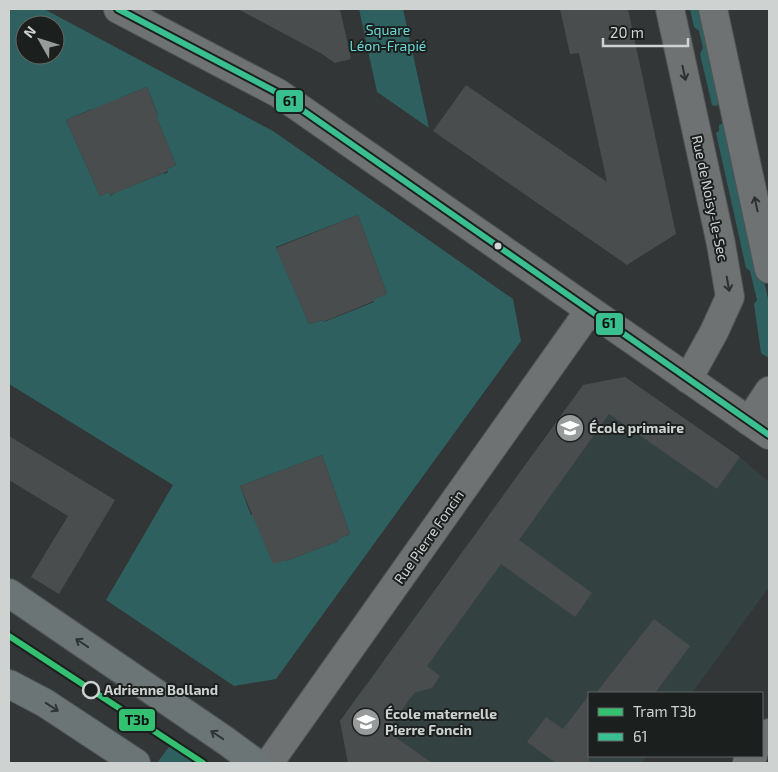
<svg xmlns="http://www.w3.org/2000/svg" width="778" height="772" font-family="'Exo 2',sans-serif">
	<style>
		.built { fill: #334140 }
		.green { fill: #2d605f; fill-rule: evenodd }
		.building { fill: #4a4d4d }
		.lines { fill: none; stroke-linecap: round; stroke-linejoin: round }
		.minor-casing { stroke: #515454; stroke-width: 30 }
		.major-casing { stroke: #515454; stroke-width: 30 }
		.minor { stroke: #6e7272; stroke-width: 28 }
		.major { stroke: #6b7575; stroke-width: 28 }
		.bus-1-casing { stroke: #1b1f1e; stroke-width: 10 }
		.bus-1 { stroke: #3ac090; stroke-width: 6 }
		.tram-1-casing { stroke: #1b1f1e; stroke-width: 10 }
		.tram-1 { stroke: #33c070; stroke-width: 6 }
		.oneway { stroke: #2c302f }
		.oneway2 { stroke: #2f3434 }
		.bus-dot { fill: #ced3d2; stroke: #1b1f1e; stroke-width: 2 }
		.stop-dot { fill: #1b1f1e; stroke: #ced3d2; stroke-width: 2.5 }
		.labels { text-anchor: middle; stroke-width: 4; stroke-linejoin: round; paint-order: stroke }
		.park-label { font-size: 14px; fill: #6bd8d5; stroke: #1b1f1e }
		.street-label { font-size: 14px; fill: #ced3d2; stroke: #1b1f1e }
		.poi-label { font-size: 14px; font-weight: bold; fill: #ced3d2; stroke: #1b1f1e; text-anchor: start }
		.stop-label { font-size: 14px; font-weight: bold; fill: #ced3d2; stroke: #1b1f1e; text-anchor: start }
		.line-badge { stroke: #1b1f1e; stroke-width: 2 }
		.pale-badge-label { font-size: 14px; text-anchor: middle; font-weight: bold; fill: #111 }
	</style>
	<rect width="100%" height="100%" fill="#323636"/>
	<polygon class="built" points="625,377 740,457 769,482 769,587 692,693 589,693 589,756 647,756 642,763 349,763 347,759 349,753 346,751 340,721 583,385"/>
	<g class="green">
		<path d="M9,9H44L273,131L513,299L521,341L276,679L234,686L106,600L173,485L9,384ZM25,25H55V55H25ZM147,87L158,115L156,116L176,165L167,169L168,172L165,174L164,173L114,193L111,196L109,192L100,196L66,120L92,109L97,122L120,98ZM358,215L387,294L374,299V302L324,322L323,320L309,324L276,247ZM322,455L350,534L338,539V541L286,561L254,514L251,515L240,486Z"/>
		<polygon points="359,9 403,9 429,128 377,92"/>
		<polygon points="690,9 704,9 724,103 715,106 712,105 700,54 703,48 699,31 694,27"/>
		<polygon points="728,121 769,303 769,358 761,353 754,304 757,300 750,271 746,268 716,133 719,131 719,125"/>
		<polygon points="174,740 210,763 157,763"/>
	</g>
	<g class="building">
		<polygon points="238,9 340,9 351,59 335,63 322,54"/>
		<polygon points="560,9 628,9 676,234 627,265 433,131 466,85 607,182 579,53 570,54"/>
		<polygon points="147,87 158,116 156,116 176,165 167,169 168,171 110,195 109,192 100,196 66,120"/>
		<polygon points="358,215 387,294 374,299 374,301 323,322 323,320 309,324 276,248"/>
		<polygon points="625,377 740,457 717,489 609,414 519,540 592,593 575,617 501,564 427,666 440,676 432,688 414,693 387,731 432,763 348,763 340,721 372,677 583,385"/>
		<polygon points="9,436 115,500 59,594 31,577 68,516 9,480"/>
		<polygon points="322,455 350,534 338,539 338,541 286,561 286,560 273,564 240,486"/>
		<polygon points="654,619 690,646 655,693 596,693"/>
		<polygon points="589,695 589,763 556,763 527,742 546,717 563,729"/>
	</g>
	<g class="lines">
		<defs>
			<g id="minor">
				<polyline points="118,9 278,93 769,435"/>
				<polyline points="670,9 721,244 730,297 714,332 688,379"/>
				<polyline points="713,9 769,269"/>
				<polyline points="749,421 769,391"/>
				<polyline points="762,743 769,733"/>
				<polyline points="269,763 589,311"/>
				<polyline points="747,763 753,756"/>
			</g>
			<g id="major">
				<polyline points="9,593 226,741 256,763"/>
				<polyline points="9,684 45,703 136,763"/>
			</g>
		</defs>
		<use href="#minor" class="minor-casing"/>
		<use href="#major" class="major-casing"/>
		<use href="#minor" class="minor"/>
		<use href="#major" class="major"/>
		<defs>
			<polyline id="bus-1" points="118,9 278,93 769,435"/>
		</defs>
		<use href="#bus-1" class="bus-1-casing"/>
		<use href="#bus-1" class="bus-1"/>
		<defs>
			<polyline id="tram-1" points="9,636 203,763"/>
		</defs>
		<use href="#tram-1" class="tram-1-casing"/>
		<use href="#tram-1" class="tram-1"/>
	</g>
	<defs><path id="oneway-shaft" d="M-6 0H5M1.5-3L5.5 0L1.5 3" fill="none" stroke-width="1.6" stroke-linecap="round" stroke-linejoin="round" transform="scale(1.25)"/></defs>
	<g class="oneway">
		<use href="#oneway-shaft" transform="translate(684 73) rotate(78)"/>
		<use href="#oneway-shaft" transform="translate(756 204) rotate(-102)"/>
		<use href="#oneway-shaft" transform="translate(728 284) rotate(80)"/>
	</g>
	<g class="oneway2">
		<use href="#oneway-shaft" transform="translate(82 643) rotate(-146)"/>
		<use href="#oneway-shaft" transform="translate(52 707) rotate(33)"/>
		<use href="#oneway-shaft" transform="translate(217 735) rotate(-146)"/>
	</g>
	<defs>
		<symbol id="school-disc" viewBox="-11 -11 22 22"><circle r="9.5" fill="#979c9b" stroke="#1b1f1e"/><path d="M0-5L7-2L0 1L-7-2ZM-4 1L0 2.5L4 1V4Q0 6-4 4Z" fill="#fff"/></symbol>
	</defs>
	<g fill-rule="evenodd">
		<use href="#school-disc" x="554" y="412" width="32" height="32"/>
		<use href="#school-disc" x="350" y="706" width="32" height="32"/>
	</g>
	<circle class="bus-dot" cx="498" cy="246" r="4.5"/>
	<circle class="stop-dot" cx="91" cy="690" r="8"/>
	<g class="labels">
		<g class="park-label">
			<text x="388" y="35">Square<tspan x="388" dy="16">Léon-Frapié</tspan></text>
		</g>
		<g class="street-label">
			<text transform="translate(710 198) rotate(78)" y="5">Rue de Noisy-le-Sec</text>
			<text transform="translate(429 537) rotate(-55)" y="5">Rue Pierre Foncin</text>
		</g>
		<g class="poi-label">
			<text x="589" y="433">École primaire</text>
			<text x="385" y="719">École maternelle<tspan x="385" dy="16">Pierre Foncin</tspan></text>
		</g>
		<g class="stop-label">
			<text x="104" y="695">Adrienne Bolland</text>
		</g>
	</g>
	<g class="line-badge">
		<rect x="275" y="89" width="29" height="24" rx="5" fill="#3ac090"/>
		<rect x="595" y="312" width="29" height="24" rx="5" fill="#3ac090"/>
		<rect x="118" y="708" width="38" height="24" rx="5" fill="#33c070"/>
	</g>
	<g class="pale-badge-label">
		<text x="290" y="106">61</text>
		<text x="609" y="328">61</text>
		<text x="137" y="725">T3b</text>
	</g>
	<rect width="778" height="772" fill="none" stroke="#ced3d2" stroke-width="20"/>
	<rect x="588" y="692" width="175" height="65" fill="#1b1f1e" stroke="#636766"/>
	<rect x="598" y="708" width="25" height="8" fill="#33c070" stroke="#636766"/>
	<text x="633" y="717" font-size="15" fill="#ced3d2">Tram T3b</text>
	<rect x="598" y="733" width="25" height="8" fill="#3ac090" stroke="#636766"/>
	<text x="633" y="742" font-size="15" fill="#ced3d2">61</text>
	<g transform="translate(40 40) rotate(309)"><circle r="24" fill="#1b1f1e" stroke="#636766"/>
	<path d="M0-4L9 19L0 12L-9 19Z" fill="#979c9b"/>
	<text y="-8" font-size="14" font-weight="bold" text-anchor="middle" fill="#ced3d2">N</text>
	</g>
	<path d="M603 38v8h85v-8" fill="none" stroke="#ced3d2" stroke-width="2.5"/>
	<text x="610" y="38" font-size="15" fill="#ced3d2" stroke="#1b1f1e" stroke-width="4" paint-order="stroke">20 m</text>
</svg>
